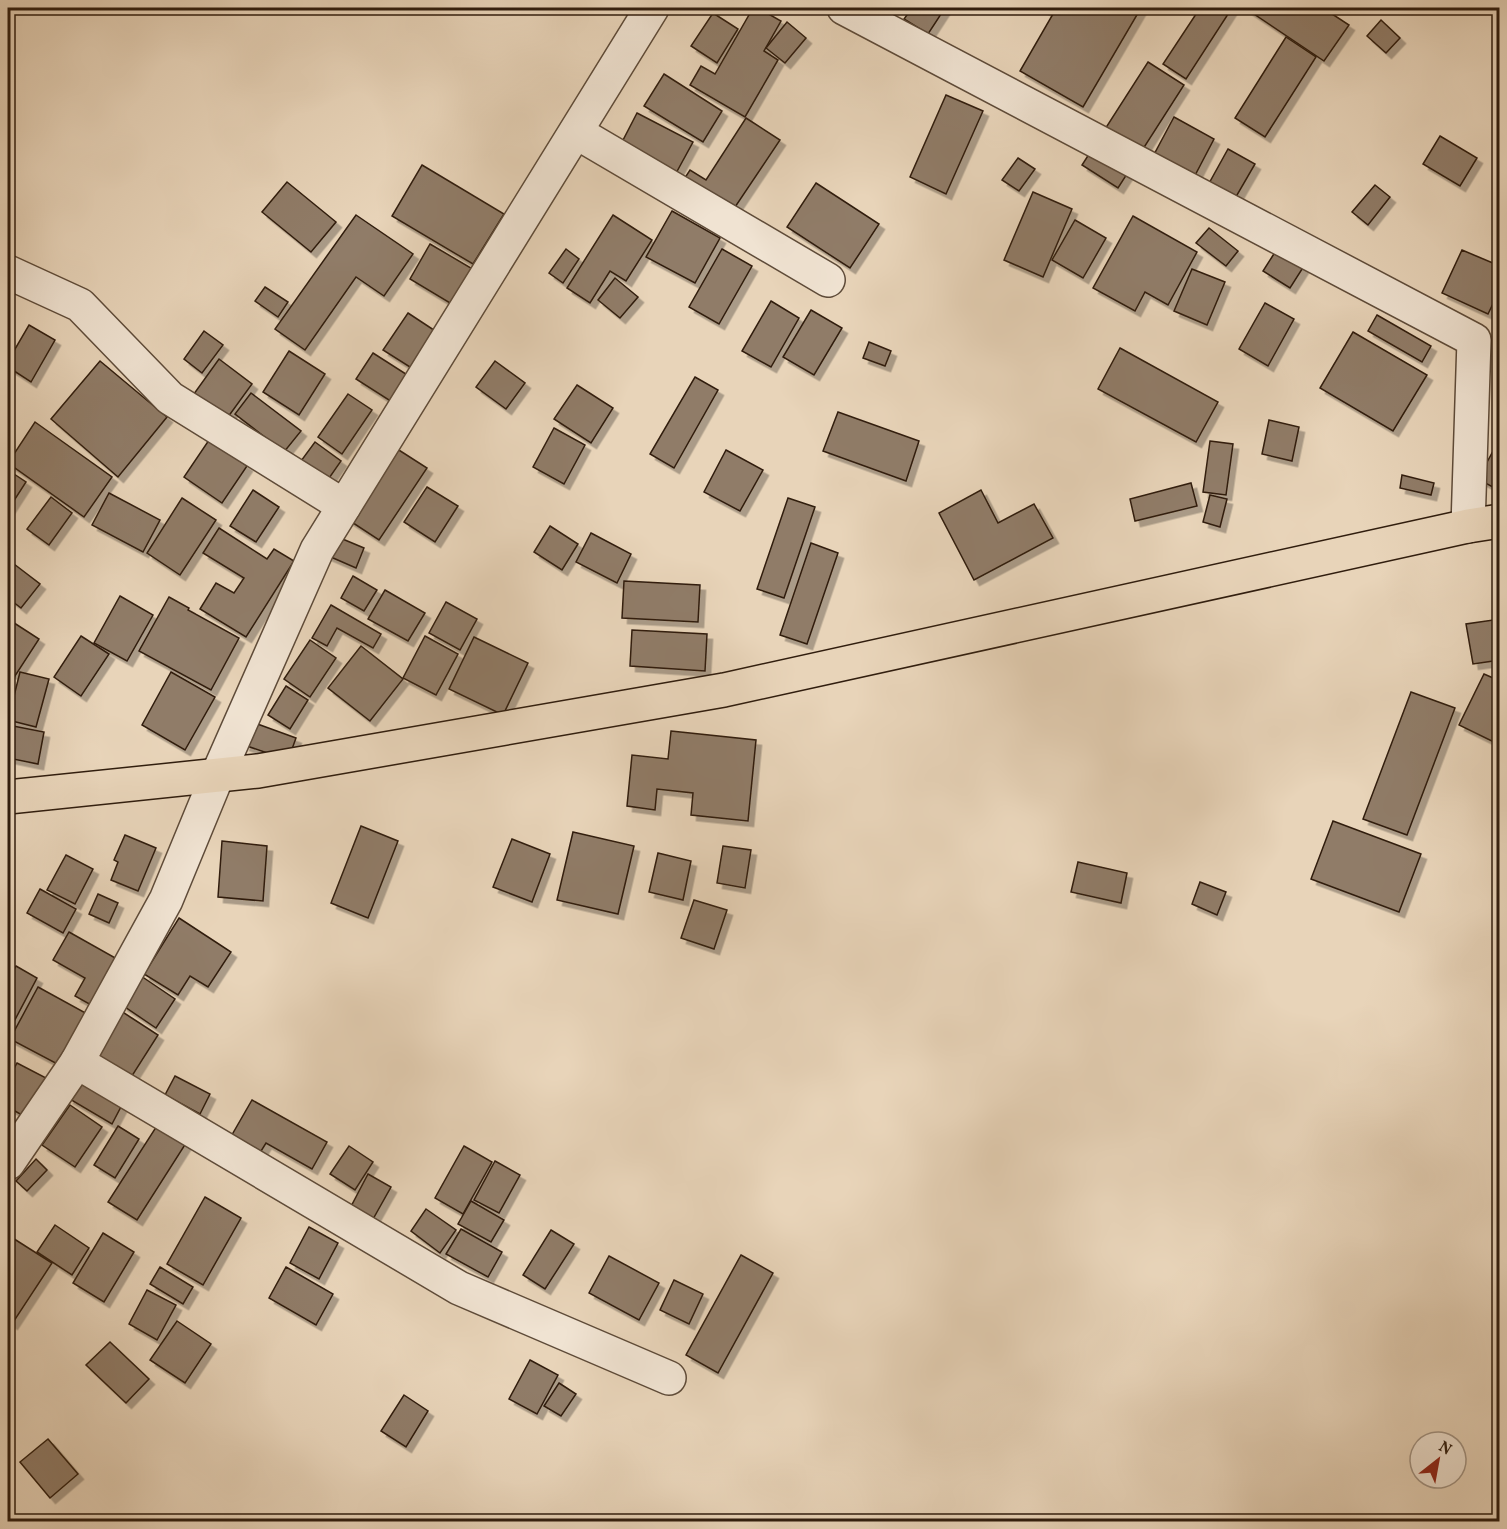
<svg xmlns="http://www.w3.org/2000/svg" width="1507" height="1529" font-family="Vollkorn,serif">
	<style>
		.building { fill: #907c67; stroke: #301d0e; stroke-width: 1.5; filter: url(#shadow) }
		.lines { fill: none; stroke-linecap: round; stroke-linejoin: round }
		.minor-casing { stroke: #5e4b39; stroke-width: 36 }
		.major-casing { stroke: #301d0e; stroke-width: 36 }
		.minor { stroke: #f0e3d2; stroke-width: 33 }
		.major { stroke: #e8d4b9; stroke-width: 33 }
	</style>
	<defs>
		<filter id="shadow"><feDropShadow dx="5.5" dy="5.5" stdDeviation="0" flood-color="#0004"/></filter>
	</defs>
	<rect width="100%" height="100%" fill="#e8d4b9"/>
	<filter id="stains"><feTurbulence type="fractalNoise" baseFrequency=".00333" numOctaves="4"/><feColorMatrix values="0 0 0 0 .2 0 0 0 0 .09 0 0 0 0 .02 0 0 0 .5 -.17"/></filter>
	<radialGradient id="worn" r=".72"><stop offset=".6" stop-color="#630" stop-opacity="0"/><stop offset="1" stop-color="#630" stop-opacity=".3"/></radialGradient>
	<g class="building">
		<polygon points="753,8 758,8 781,21 764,51 778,60 745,117 690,85 701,66 715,74"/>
		<polygon points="912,8 945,8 928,34 904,19"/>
		<polygon points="1042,8 1141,8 1083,107 1020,71 1053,14"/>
		<polygon points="1200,8 1232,8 1186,79 1163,64"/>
		<polygon points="1245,8 1323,8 1349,25 1324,61"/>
		<polygon points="713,13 738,29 717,63 691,46"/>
		<polygon points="1381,20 1400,38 1386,53 1367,36"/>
		<polygon points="787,22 806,38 785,63 766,48"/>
		<polygon points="1286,37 1316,57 1265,137 1235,118"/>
		<polygon points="1148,62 1184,85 1118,188 1082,165"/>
		<polygon points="664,74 722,111 703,142 644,106"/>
		<polygon points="946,95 983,111 946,194 910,177"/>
		<polygon points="637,113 693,142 675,175 620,146"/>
		<polygon points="1174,117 1214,139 1191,183 1150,162"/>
		<polygon points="746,118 780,140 721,228 673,196 690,170 706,180"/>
		<polygon points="1440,136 1477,158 1460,186 1423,164"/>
		<polygon points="1228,149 1255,164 1233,202 1207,187"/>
		<polygon points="1018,158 1035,169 1019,191 1002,180"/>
		<polygon points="422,165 504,214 473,264 392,216"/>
		<polygon points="287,182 336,222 311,252 262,212"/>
		<polygon points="816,183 879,224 850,268 787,227"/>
		<polygon points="1375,185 1390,197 1368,225 1352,212"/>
		<polygon points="1033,192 1072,209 1043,277 1004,260"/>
		<polygon points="672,211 720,238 695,283 646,257"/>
		<polygon points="356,215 413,254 384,296 356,277 305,350 275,329"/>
		<polygon points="613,215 652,240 626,281 610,271 590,303 567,288"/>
		<polygon points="1133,216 1197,252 1168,305 1145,292 1135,311 1093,288"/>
		<polygon points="1075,220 1106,238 1083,278 1052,260"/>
		<polygon points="1209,228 1238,251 1226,266 1196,243"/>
		<polygon points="430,244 476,271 455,306 410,279"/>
		<polygon points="566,249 579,259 563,283 549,273"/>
		<polygon points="722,249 752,266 719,324 689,307"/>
		<polygon points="1277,249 1304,266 1290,288 1263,271"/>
		<polygon points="1462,250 1500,266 1500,289 1488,314 1442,293"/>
		<polygon points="1192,269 1225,282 1207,325 1174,311"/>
		<polygon points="615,278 638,297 620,318 598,300"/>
		<polygon points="265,287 288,302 278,317 255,301"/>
		<polygon points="771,301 799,318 771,367 742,351"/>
		<polygon points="1265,303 1294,319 1268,366 1239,349"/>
		<polygon points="811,310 842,328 814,375 783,357"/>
		<polygon points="408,313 446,338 421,374 383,350"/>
		<polygon points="1377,315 1431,346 1422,362 1368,331"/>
		<polygon points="29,325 55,340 31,382 8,367 8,361"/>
		<polygon points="204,331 223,345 202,373 184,359"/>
		<polygon points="1353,332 1427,375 1393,431 1320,388"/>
		<polygon points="869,342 891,351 885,366 863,358"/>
		<polygon points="1120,348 1218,402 1196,442 1098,389"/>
		<polygon points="289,351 325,374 299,415 263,392"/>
		<polygon points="373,353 409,376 392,402 356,379"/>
		<polygon points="219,359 252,384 228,417 191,398"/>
		<polygon points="100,361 167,417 118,477 51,419"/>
		<polygon points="495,361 525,383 506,409 476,387"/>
		<polygon points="695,377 718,390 674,468 650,454"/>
		<polygon points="577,385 613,408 591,443 554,419"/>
		<polygon points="251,393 301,431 284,452 235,414"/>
		<polygon points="348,394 372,410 342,454 318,437"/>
		<polygon points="838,412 919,441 906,481 823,451"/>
		<polygon points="1269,420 1299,427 1292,461 1262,454"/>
		<polygon points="35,422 112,477 84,517 8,463"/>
		<polygon points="554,428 585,445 564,484 533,467"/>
		<polygon points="1500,438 1500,491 1478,479"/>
		<polygon points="209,440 247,466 222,503 184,477"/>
		<polygon points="1210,441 1233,444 1226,495 1203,492"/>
		<polygon points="315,442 341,461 325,484 298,465"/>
		<polygon points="391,445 427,468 379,540 344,517"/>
		<polygon points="726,450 763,470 740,511 704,492"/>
		<polygon points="8,470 26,482 8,510"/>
		<polygon points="1402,475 1434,483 1431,495 1400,488"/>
		<polygon points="1191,483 1197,506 1135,521 1130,499"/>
		<polygon points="427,487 458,506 435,542 404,522"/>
		<polygon points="253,490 279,507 256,542 230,526"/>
		<polygon points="981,490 998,523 1034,504 1053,538 974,580 939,513"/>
		<polygon points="109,493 160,520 143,552 92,525"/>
		<polygon points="1210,495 1227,499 1220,527 1203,522"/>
		<polygon points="51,497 72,513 49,545 27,529"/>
		<polygon points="182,498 216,520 180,575 147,553"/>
		<polygon points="788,498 815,507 784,598 757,589"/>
		<polygon points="550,526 578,544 562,570 534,552"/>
		<polygon points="219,528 267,559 274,549 294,561 246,637 200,609 216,583 234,593 244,578 203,553"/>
		<polygon points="591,533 631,554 617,583 576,562"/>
		<polygon points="333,535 364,548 356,568 324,554"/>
		<polygon points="811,543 838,553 807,644 780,635"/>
		<polygon points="14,564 40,584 21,608 8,598 8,574"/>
		<polygon points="353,576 377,590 364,611 341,598"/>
		<polygon points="624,581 700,585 698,622 622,618"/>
		<polygon points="385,590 425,613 408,641 368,619"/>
		<polygon points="120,596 153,615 127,661 94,643"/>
		<polygon points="169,597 189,608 188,610 239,638 211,690 139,651"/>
		<polygon points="446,602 477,619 460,650 429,633"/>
		<polygon points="331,605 381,634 373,648 337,628 327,646 312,638"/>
		<polygon points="8,619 39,639 15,676 8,671"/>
		<polygon points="1500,619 1500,660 1473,664 1466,624"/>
		<polygon points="632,630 707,634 705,671 630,666"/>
		<polygon points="81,636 109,654 81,696 54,677"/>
		<polygon points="425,636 458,654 436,695 403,678"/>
		<polygon points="474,637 528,663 503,715 449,689"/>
		<polygon points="310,640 336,658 310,697 284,679"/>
		<polygon points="361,646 403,679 370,721 328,688"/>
		<polygon points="20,672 49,679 36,727 8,720"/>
		<polygon points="171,672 215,697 185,750 142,725"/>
		<polygon points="1484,674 1500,681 1500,745 1459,725"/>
		<polygon points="286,686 308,700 290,729 268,715"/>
		<polygon points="1411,692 1455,708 1407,835 1363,819"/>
		<polygon points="252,722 296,738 288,760 244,745"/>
		<polygon points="8,725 44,732 38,764 8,758"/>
		<polygon points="671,731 756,740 748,821 691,815 693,793 657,789 655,810 627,806 632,755 668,759"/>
		<polygon points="1333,821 1421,854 1399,912 1311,879"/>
		<polygon points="361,826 398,841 368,918 331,903"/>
		<polygon points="573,832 634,846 618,914 557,900"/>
		<polygon points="125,835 156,848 138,891 111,880 118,862 114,860"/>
		<polygon points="512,839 550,854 532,902 493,887"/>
		<polygon points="222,841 267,846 263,901 218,897"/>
		<polygon points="723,846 751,850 745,888 717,883"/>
		<polygon points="658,853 691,861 683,900 649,892"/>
		<polygon points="66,855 93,869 75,904 47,890"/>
		<polygon points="1078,862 1127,873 1121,903 1071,892"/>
		<polygon points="1200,882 1226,892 1217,915 1192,904"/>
		<polygon points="40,889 76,909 63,933 27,913"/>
		<polygon points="98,894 118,903 109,923 89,914"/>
		<polygon points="694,900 727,910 714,949 681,938"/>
		<polygon points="179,918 231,952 208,987 190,976 178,995 144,974"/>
		<polygon points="69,932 126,964 100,1010 75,996 85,978 53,960"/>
		<polygon points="16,966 37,978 8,1033 8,981"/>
		<polygon points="141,976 175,999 156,1028 122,1005"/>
		<polygon points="38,987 91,1016 63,1067 10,1039"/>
		<polygon points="121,1011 158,1035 130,1079 93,1055"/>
		<polygon points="17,1063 48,1079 27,1118 8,1107 8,1080"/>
		<polygon points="82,1076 124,1101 112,1124 68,1098"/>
		<polygon points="175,1076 210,1094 200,1114 165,1095"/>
		<polygon points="252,1100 327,1142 312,1169 266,1143 258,1156 229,1140"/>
		<polygon points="70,1105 102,1127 75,1167 42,1145"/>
		<polygon points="160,1121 188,1140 137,1220 108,1202"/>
		<polygon points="118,1126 139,1139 115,1178 94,1165"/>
		<polygon points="349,1146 373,1162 355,1190 330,1174"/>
		<polygon points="464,1146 492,1162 463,1214 435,1198"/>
		<polygon points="36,1159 47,1170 27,1191 16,1181"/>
		<polygon points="495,1161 520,1175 499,1213 474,1200"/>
		<polygon points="368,1174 391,1187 368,1228 346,1216"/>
		<polygon points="205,1197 241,1218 203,1285 167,1264"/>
		<polygon points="471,1201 504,1220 491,1242 458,1224"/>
		<polygon points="426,1209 456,1230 440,1253 411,1231"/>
		<polygon points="55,1225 89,1248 72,1275 37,1252"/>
		<polygon points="309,1227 338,1243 319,1279 290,1263"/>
		<polygon points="461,1229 502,1252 488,1277 446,1254"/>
		<polygon points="551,1230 574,1244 545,1289 523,1275"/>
		<polygon points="103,1233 134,1252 104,1302 73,1283"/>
		<polygon points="8,1235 52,1263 12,1324 8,1321"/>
		<polygon points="741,1255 773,1273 718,1373 686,1355"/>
		<polygon points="609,1256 659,1283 639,1320 589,1293"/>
		<polygon points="160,1267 193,1287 183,1304 150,1284"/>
		<polygon points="286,1267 333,1294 316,1325 269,1298"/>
		<polygon points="674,1280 703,1294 689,1324 660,1310"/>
		<polygon points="147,1290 176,1305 157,1340 129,1324"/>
		<polygon points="177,1321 211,1344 185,1383 150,1360"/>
		<polygon points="110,1342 149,1379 126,1403 86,1365"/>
		<polygon points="530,1360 558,1375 537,1414 509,1399"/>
		<polygon points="559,1383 576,1394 561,1416 544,1406"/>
		<polygon points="404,1395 428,1411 406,1447 381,1431"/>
		<polygon points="48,1439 78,1474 50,1498 20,1462"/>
	</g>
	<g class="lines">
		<defs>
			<g id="minor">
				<polyline points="844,8 1474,340 1468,526"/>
				<polyline points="576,132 828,280"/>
				<polyline points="8,272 80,305 170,398 344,506"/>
				<polyline points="77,1062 459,1288 669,1378"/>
				<polyline points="8,1163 77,1062 166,900 218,774 317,550 652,8"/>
			</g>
			<polyline id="major" points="8,797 258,771 724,690 1468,526 1500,521"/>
		</defs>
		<use href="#minor" class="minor-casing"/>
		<use href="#major" class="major-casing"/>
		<use href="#minor" class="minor"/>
		<use href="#major" class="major"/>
	</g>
	<rect width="1507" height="1529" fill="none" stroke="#e8d4b9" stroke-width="30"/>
	<rect x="9" y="9" width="1489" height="1511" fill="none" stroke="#301d0e" stroke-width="3"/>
	<rect x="15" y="15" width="1477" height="1499" fill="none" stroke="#301d0e" stroke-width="1.5"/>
	<g transform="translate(1438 1460) rotate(31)"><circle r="28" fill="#f0e3d2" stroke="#a39484" stroke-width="1.5"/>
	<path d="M0-4.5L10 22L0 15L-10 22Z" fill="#8f2418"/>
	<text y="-9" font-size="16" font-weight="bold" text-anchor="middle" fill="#301d0e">N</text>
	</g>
	<rect width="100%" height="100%" filter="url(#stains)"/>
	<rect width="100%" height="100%" fill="url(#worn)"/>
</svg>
